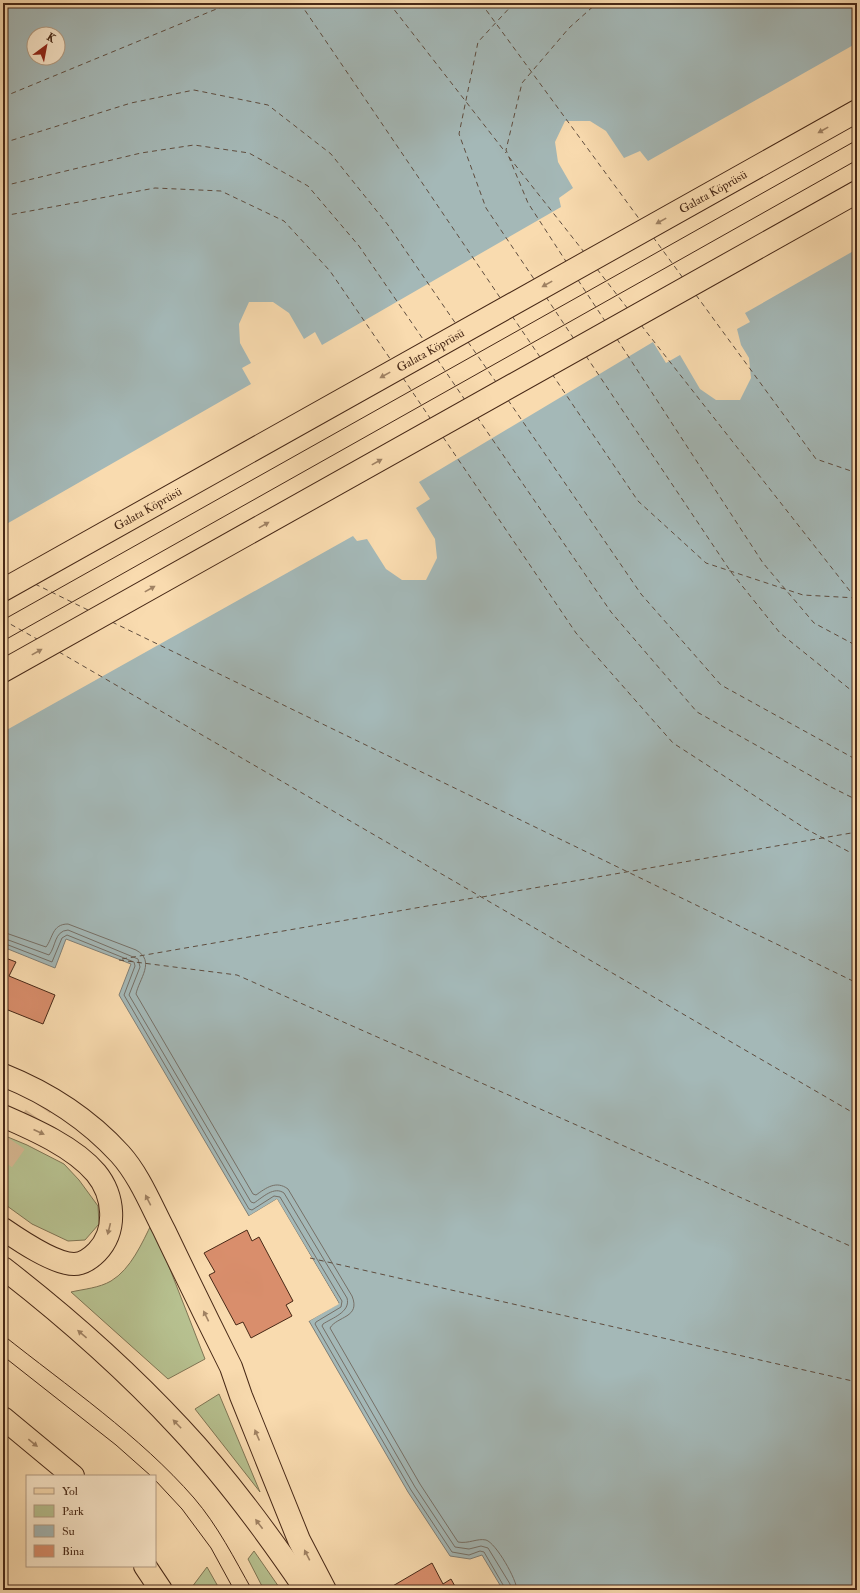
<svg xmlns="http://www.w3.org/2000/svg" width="860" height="1593" font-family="'IM FELL Double Pica',serif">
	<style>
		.green { fill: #b7c190; stroke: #807554 }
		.water { fill: #a4b8b7; stroke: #7f7f77; fill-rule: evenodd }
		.pier { fill: #f9dbaf }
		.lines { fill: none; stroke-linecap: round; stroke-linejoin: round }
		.shore { stroke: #767067; stroke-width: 1 }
		.ferry { stroke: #5f4d3f; stroke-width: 1; stroke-dasharray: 5 4; stroke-linecap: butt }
		.building { fill: #d98e6c; stroke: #482917 }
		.minor-tunnel { stroke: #d6b791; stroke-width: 22; stroke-dasharray: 22 11; stroke-linecap: butt }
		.major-casing { stroke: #482917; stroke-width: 24 }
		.major { stroke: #f9dbaf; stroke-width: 22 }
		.tram { stroke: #482917; stroke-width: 1 }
		.oneway { fill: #a08263 }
		.labels { text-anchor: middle; stroke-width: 3.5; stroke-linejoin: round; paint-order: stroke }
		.street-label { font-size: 12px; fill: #482917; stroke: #fbe8cb }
	</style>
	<rect width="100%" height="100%" fill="#f9dbaf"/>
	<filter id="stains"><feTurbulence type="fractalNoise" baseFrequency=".005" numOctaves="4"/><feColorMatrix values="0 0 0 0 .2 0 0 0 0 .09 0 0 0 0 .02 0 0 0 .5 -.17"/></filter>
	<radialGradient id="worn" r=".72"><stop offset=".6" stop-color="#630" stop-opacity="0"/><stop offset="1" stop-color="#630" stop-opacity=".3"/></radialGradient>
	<g class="green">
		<polygon points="3,1135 27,1145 64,1164 79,1180 98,1206 99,1224 85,1240 68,1241 32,1224 3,1203"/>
		<path d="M152,1223L205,1359L168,1379L71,1292C84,1289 99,1288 111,1281C131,1269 142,1243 152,1223Z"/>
		<polygon points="219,1394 260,1492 195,1409"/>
		<polygon points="254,1551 281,1590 264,1590 248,1559"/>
		<polygon points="207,1567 220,1590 194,1590 192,1587"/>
	</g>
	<path class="water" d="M3,3H857V1590H503L482,1555L470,1559L450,1556L408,1492L309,1321L339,1303L277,1199L249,1216L119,995L131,964L66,939L55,968L3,947ZM34,34H58V58H34Z"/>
	<g class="pier">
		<polygon points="857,43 857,249 745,313 750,322 737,329 741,345 749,358 751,378 740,400 716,400 700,389 680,355 666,363 653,342 419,482 430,499 416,508 435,539 437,558 426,580 402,580 386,569 367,539 357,541 353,536 3,732 3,526 251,384 242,368 251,363 240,343 239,324 249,302 273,302 289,313 304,339 315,332 322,345 561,207 559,198 573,188 558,162 555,142 565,121 590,121 606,131 624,158 640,151 648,161"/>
		<polygon points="277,1199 339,1304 309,1321 307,1320 336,1303 276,1202 249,1218 249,1216"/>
	</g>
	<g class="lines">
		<g class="shore">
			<path d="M3,932L46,947C53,938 52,924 68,924L136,950C156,961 139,979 136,994L253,1194L256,1195C266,1188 276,1180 288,1189L352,1296C361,1318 337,1316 330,1328L420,1484L458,1542C469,1544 477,1538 486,1540C496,1543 517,1580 517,1590"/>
			<path d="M3,938L49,955C56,947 54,931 68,930L138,959L140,967L129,995L251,1202L254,1203C263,1197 274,1186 284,1193L347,1298C351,1312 332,1318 323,1324L322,1326L415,1487L455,1547L469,1549L481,1546L488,1548L510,1584L511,1590"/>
			<polyline points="3,943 52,962 62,938 67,935 134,962 135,966 124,995 249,1209 252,1210 274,1196 280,1197 342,1301 341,1307 316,1322 315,1324 411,1490 452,1552 469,1555 480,1551 484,1552 506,1590"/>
		</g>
		<g class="ferry">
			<polyline points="300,3 501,299"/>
			<polyline points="389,3 506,153"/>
			<polyline points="481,3 640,220"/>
			<polyline points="514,3 478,42 459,134 486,208 534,279"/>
			<polyline points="3,97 231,3"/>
			<polyline points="3,143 131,103 194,90 268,105 331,154 388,225 456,324"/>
			<polyline points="509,157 584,252"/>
			<polyline points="3,186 141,153 194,145 249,153 308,186 359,246 425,342"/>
			<polyline points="3,216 155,188 221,191 284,221 330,271 391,360"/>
			<polyline points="653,237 683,278"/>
			<polyline points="567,263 528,203 506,150 522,83 569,28 597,3"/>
			<polyline points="597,269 628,309"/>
			<polyline points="578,280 605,321"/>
			<polyline points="696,295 816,459 857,473"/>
			<polyline points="546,297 574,339"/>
			<polyline points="512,316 540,357"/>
			<polyline points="641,325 857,600"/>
			<polyline points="617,339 763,563 814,623 857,646"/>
			<polyline points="468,342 496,382"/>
			<polyline points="586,356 729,569"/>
			<polyline points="437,359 465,400"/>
			<polyline points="552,374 638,501 706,563 803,595 857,598"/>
			<polyline points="403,378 430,418"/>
			<polyline points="508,400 641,594 721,685 857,760"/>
			<polyline points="477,417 611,612 697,712 829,786 857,800"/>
			<polyline points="443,437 576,633 673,743 806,829 857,856"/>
			<polyline points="3,569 12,573"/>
			<polyline points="731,572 780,633 857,695"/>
			<polyline points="35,584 90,611"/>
			<polyline points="3,620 37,639"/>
			<polyline points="112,622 857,983"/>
			<polyline points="59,652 857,1115"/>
			<polyline points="482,897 857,832"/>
			<polyline points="122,959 479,897"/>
			<polyline points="119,960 237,975 857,1249"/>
			<polyline points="310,1258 857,1382"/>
		</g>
	</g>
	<g class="building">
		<polygon points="3,957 16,962 9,976 55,995 43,1024 3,1008"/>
		<polygon points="247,1230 252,1241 259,1237 293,1301 286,1305 292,1316 251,1338 243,1322 236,1325 209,1275 215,1272 204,1253"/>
		<polygon points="432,1563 443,1584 451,1579 457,1590 393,1590 391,1587"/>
	</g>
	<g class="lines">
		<polyline class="minor-tunnel" points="3,1161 60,1080"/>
		<defs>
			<g id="major">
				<path id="s1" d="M3,590L857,111"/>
				<polyline points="3,671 857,192"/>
				<path d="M3,1075C48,1093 87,1118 120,1154C139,1175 151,1205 164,1230C186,1276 208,1321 231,1367L241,1396L299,1540L325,1590"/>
				<path d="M3,1116C33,1129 74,1147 96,1173C114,1195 118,1230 97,1252C91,1258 84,1264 74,1264C54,1264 19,1240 3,1229"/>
				<path d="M3,1268C65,1316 127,1371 180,1428C226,1477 268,1534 306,1590"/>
				<polyline points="3,1418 73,1476"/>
				<polyline points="145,1566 161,1590"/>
			</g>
		</defs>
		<use href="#major" class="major-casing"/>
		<use href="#major" class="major"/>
		<g class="tram">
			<polyline points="3,620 857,140"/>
			<polyline points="3,641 857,160"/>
			<path d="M3,1335C67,1386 140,1436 194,1498C218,1526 234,1558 252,1590"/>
			<polyline points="3,1356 116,1445 151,1476"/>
			<polyline points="155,1480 182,1509 211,1548 234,1590"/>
		</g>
	</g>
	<defs><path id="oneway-solid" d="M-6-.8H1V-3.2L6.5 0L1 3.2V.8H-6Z"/></defs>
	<g class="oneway">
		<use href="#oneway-solid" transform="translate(823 130) rotate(151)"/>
		<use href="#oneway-solid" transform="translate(661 221) rotate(151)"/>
		<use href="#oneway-solid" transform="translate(547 284) rotate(151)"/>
		<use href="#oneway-solid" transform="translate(385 375) rotate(151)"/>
		<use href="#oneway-solid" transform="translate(377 462) rotate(-29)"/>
		<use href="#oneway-solid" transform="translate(264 525) rotate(-29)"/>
		<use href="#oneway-solid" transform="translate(150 589) rotate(-29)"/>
		<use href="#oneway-solid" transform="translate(37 652) rotate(-29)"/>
		<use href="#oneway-solid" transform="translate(39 1132) rotate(24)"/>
		<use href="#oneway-solid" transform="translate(148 1200) rotate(-117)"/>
		<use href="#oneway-solid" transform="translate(109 1229) rotate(104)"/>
		<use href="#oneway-solid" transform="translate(206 1316) rotate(-116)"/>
		<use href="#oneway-solid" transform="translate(82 1334) rotate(-140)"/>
		<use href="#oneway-solid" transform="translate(177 1424) rotate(-134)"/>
		<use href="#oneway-solid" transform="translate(257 1435) rotate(-113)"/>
		<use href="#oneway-solid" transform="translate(33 1443) rotate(39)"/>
		<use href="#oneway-solid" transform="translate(259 1524) rotate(-127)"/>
		<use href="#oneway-solid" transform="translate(307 1555) rotate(-117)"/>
	</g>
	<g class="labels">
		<g class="street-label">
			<text dy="4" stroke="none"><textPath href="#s1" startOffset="814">Galata Köprüsü</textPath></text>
			<text dy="4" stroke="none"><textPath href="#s1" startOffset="490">Galata Köprüsü</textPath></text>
			<text dy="4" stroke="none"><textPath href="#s1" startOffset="166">Galata Köprüsü</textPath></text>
		</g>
	</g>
	<rect width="860" height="1593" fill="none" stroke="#f9dbaf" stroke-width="16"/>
	<rect x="4" y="4" width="852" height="1585" fill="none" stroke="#482917" stroke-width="2"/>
	<rect x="8" y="8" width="844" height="1577" fill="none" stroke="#482917"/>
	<rect x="26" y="1475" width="130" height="92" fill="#fbe8cb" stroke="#b39c83"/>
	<rect x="34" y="1488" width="20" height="6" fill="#f9dbaf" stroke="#b39c83"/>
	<text x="62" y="1495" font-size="12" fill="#482917">Yol</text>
	<rect x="34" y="1505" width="20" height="12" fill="#b7c190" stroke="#b39c83"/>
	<text x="62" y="1515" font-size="12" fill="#482917">Park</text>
	<rect x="34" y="1525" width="20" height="12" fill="#a4b8b7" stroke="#b39c83"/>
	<text x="62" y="1535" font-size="12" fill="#482917">Su</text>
	<rect x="34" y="1545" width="20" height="12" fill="#d98e6c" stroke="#b39c83"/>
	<text x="62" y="1555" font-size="12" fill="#482917">Bina</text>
	<g transform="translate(46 46) rotate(32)"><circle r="19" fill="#fbe8cb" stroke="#b39c83"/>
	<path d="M0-3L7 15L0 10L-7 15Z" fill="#8f2418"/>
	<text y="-6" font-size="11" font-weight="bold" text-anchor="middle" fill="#482917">K</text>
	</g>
	<rect width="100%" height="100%" filter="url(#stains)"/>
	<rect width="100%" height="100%" fill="url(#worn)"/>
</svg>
